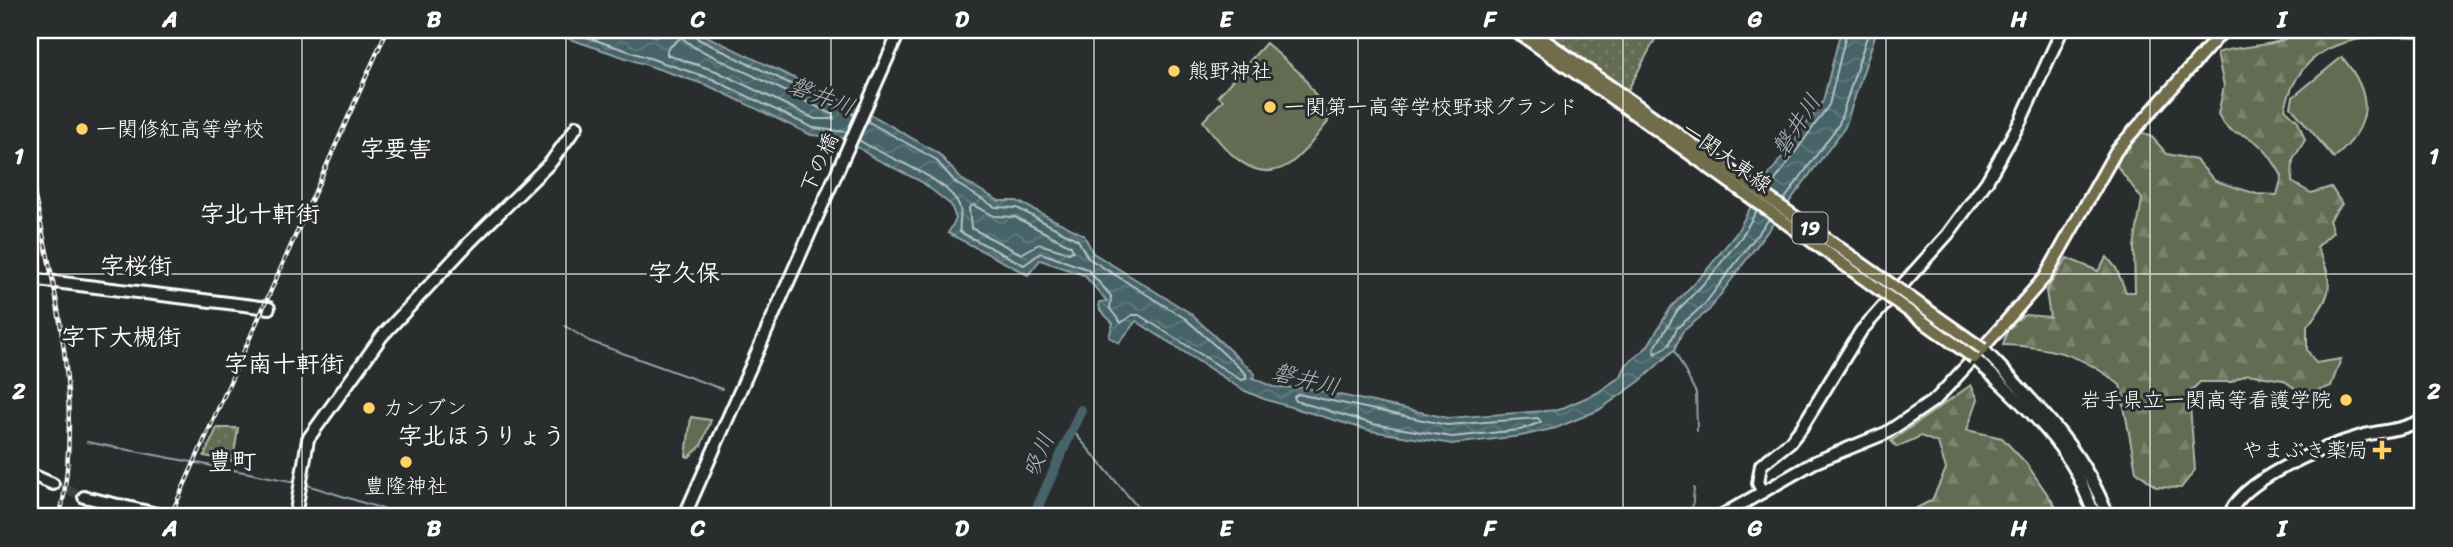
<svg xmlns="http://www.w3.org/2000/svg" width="2453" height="547" font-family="Sriracha,'Klee One',sans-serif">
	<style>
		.green { fill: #636c53; stroke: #b1b6a9; stroke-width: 2 }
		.forest { fill: url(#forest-firs); stroke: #b1b6a9; stroke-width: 2 }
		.park { fill: url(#park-dots); stroke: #b1b6a9; stroke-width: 2 }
		.water { fill: url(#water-waves); stroke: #8fa1a4; stroke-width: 2 }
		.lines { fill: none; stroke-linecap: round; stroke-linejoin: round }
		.shore { stroke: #b5c1c2; stroke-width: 2 }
		.stream { stroke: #8fa1a4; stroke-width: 2 }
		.river { stroke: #456367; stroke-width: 10 }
		.secondary-tunnel { stroke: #3f4243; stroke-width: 10; stroke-dasharray: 10 5; stroke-linecap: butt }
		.secondary-casing { stroke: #fff; stroke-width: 16 }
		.primary-casing { stroke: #fff; stroke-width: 16 }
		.secondary { stroke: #2a2d2e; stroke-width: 10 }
		.primary { stroke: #716d4b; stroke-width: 10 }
		.rail-casing { stroke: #fff; stroke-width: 4.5 }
		.rail { stroke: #2a2d2e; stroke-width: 2; stroke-dasharray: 5; stroke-linecap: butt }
		.primary-bridge-casing { stroke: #fff; stroke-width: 16; stroke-linecap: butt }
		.primary-bridge { stroke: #716d4b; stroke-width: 10 }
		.grid { fill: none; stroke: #fff; stroke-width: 2; stroke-opacity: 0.55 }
		.poi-dot { fill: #ffd166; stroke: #2a2d2e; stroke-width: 2.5 }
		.labels { text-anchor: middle; stroke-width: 6; stroke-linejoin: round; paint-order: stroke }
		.shield { fill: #2a2d2e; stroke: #bfc0c0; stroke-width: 2 }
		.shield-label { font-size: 19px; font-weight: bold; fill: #fff }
		.poi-label { font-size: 21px; fill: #fff; stroke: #2a2d2e; text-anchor: start }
		.street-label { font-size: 21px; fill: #fff; stroke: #2a2d2e }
		.water-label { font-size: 23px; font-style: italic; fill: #abb9bb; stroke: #2a2d2e }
		.quarter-label { font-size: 24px; font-weight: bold; fill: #fff; stroke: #2a2d2e }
		.neatline { fill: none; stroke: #fff; stroke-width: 2.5 }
		.grid-label { font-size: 23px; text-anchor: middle; font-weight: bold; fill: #fff }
	</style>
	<defs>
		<pattern id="forest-firs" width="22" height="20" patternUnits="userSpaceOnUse" patternTransform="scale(1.75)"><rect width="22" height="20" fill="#636c53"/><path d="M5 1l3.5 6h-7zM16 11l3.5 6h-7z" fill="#7a826d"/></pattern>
		<pattern id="park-dots" width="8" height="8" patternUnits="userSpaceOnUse" patternTransform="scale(1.75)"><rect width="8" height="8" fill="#636c53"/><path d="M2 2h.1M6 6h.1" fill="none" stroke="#7a826d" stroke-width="1.8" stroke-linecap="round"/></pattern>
		<pattern id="water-waves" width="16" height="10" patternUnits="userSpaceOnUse" patternTransform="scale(1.75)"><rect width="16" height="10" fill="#456367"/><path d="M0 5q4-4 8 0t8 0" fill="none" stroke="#617a7e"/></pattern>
	</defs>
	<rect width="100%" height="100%" fill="#2a2d2e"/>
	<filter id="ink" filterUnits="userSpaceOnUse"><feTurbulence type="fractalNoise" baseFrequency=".0143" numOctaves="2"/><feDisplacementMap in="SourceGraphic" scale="14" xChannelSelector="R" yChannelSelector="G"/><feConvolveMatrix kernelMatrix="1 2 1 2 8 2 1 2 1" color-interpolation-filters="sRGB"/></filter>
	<g filter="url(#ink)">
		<g class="green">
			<path d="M1266,43L1303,76L1328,115V122C1317,135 1305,153 1291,163C1254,189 1223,147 1203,121L1223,100L1218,96Z"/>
			<path d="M2342,57C2374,95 2373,126 2334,158L2291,107L2293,97Z"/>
			<polygon points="691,417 711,420 701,446 689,457 686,456"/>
		</g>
		<g class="forest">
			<path d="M2299,30H2423V37C2361,35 2301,37 2285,109L2298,121L2305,140L2293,160L2292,182L2311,193L2331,187L2342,204L2329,220L2333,232L2317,247C2335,283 2333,296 2307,326V350L2316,363L2341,359L2331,386L2306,396L2283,380L2247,374L2231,382H2200L2189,393L2195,470L2181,488L2156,487L2136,471L2120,385C2082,354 2052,347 2003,345L2008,327L2025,315L2050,317L2046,291L2067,258L2098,271L2107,257L2116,268L2126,292H2135L2134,247L2142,199L2117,166L2124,147L2141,133L2152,137L2167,154L2196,160L2215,181L2257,194L2277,195L2282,176C2274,162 2266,149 2253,140C2234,128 2231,138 2218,114L2224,86L2217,53C2244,43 2277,50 2299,30Z"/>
			<polygon points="1971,385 1978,399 1967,430 2002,438 2026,463 2063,517 1900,517 1932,500 1946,469 1938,443 1921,436 1897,447 1891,441"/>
		</g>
		<g class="park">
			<polygon points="1543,30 1660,30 1628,90"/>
			<polygon points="217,428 238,428 233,461 204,456"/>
		</g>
		<polygon class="water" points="543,30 634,30 657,37 671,30 694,30 877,118 939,154 961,179 999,201 1017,201 1084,235 1093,253 1190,313 1255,374 1253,378 1273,387 1307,388 1448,418 1558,410 1597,393 1621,376 1626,365 1647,347 1671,307 1705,272 1737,232 1766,179 1823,101 1841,30 1877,30 1845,127 1709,310 1682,332 1675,349 1640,381 1599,410 1556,428 1521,436 1452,444 1371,431 1264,399 1243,390 1136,321 1119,343 1109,337 1113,323 1100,310 1099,302 1107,301 1084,275 1040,260 1028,275 948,233 956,219 951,205 922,182 872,157 844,138 811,135 709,86"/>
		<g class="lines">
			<g class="shore">
				<polyline points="565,30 712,79 813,128 847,132"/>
				<polyline points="693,30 698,39 855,115"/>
				<polygon points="681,37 694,47 832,114 834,119 815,119 716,71 667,55 667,50"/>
				<path d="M859,140C887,159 938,173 957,201C964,212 958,222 960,232L1024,265L1041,253L1087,269L1111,296L1110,309L1121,323L1132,315H1139L1241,380L1246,379V374L1186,319L1088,258L1078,240L1017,208L995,207L957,184L935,159L867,121"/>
				<polyline points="1769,189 1829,105 1847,30"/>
				<polyline points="1784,200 1839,124 1869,30"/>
				<polygon points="973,205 994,216 1015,217 1071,246 1073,251 1069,253 1039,244 1021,254 971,228 969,208"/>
				<polyline points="1757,210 1742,236 1710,277 1677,311 1654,349 1655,354 1669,345 1677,328 1704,305 1769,219"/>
				<polygon points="1298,394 1447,425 1538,418 1541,422 1520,430 1452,437 1373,424 1296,401 1294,397"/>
			</g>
			<g class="stream">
				<polyline points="565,326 589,341 722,389"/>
				<polyline points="1674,350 1696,393 1697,431"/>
				<polyline points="1073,431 1146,517"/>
				<polyline points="87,442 296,482"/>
				<polyline points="304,484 408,517"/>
				<polyline points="1692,511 1694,488"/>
			</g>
			<polyline class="river" points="1033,517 1081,410"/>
			<polyline class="secondary-tunnel" points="53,484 84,497"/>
			<defs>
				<g id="secondary">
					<polyline points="30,279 269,308"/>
					<path d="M1983,349C2032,400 2084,449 2108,517"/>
					<polyline points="30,474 53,484"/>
					<polyline points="1763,492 1758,483 1761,465 1790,442 1802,427 1861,331 1948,234 1987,181 2020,122 2062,30"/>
					<polyline points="84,497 170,517"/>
					<polyline points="295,517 308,439 382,336 470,242 551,162 577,126"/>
					<polyline points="684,517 900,30"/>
					<path d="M1719,517L1815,462L1886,433L1936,399L1974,358C2009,391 2045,422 2071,463C2082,480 2087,499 2096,517"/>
					<path d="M2229,517C2238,480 2326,446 2361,436C2382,430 2403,431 2423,419"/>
					<polyline points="2420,517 2423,516"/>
				</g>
				<g id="primary">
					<polyline points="1514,30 1633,113"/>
					<polyline points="1530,30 1638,106"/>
					<polyline points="1974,358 2045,277 2116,151 2224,30"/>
				</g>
			</defs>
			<use href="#secondary" class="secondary-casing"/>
			<use href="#primary" class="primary-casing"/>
			<use href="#secondary" class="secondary"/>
			<use href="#primary" class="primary"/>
			<defs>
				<g id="rail">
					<path d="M30,175C55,289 84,401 60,517"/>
					<polyline points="170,517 387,30"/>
				</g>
			</defs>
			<use href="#rail" class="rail-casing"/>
			<use href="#rail" class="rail"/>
			<defs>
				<g id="primary-bridge">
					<polyline points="1638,106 1983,349"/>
					<polyline points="1633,113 1974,358"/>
				</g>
			</defs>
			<use href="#primary-bridge" class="primary-bridge-casing"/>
			<use href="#primary-bridge" class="primary-bridge"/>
		</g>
	</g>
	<path class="grid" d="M302,30V517M566,30V517M831,30V517M1094,30V517M1358,30V517M1623,30V517M1886,30V517M2150,30V517M30,274H2423"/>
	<g class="poi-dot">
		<circle cx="1174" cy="71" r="7"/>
		<circle cx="1270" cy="107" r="7"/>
		<circle cx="82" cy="129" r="7"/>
		<circle cx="2346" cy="400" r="7"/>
		<circle cx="369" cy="408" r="7"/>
		<path d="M2378.5 439.5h7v7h7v7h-7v7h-7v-7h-7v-7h7z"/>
		<circle cx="406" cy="462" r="7"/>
	</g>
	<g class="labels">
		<rect class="shield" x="1792.5" y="212.5" width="35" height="31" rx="5"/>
		<g class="shield-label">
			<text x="1810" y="235">19</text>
		</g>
		<g class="poi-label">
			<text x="1188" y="78">熊野神社</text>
			<text x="1284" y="114">一関第一高等学校野球グランド</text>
			<text x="96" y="136">一関修紅高等学校</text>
			<text x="2332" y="407" text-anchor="end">岩手県立一関高等看護学院</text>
			<text x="383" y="415">カンブン</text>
			<text x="2368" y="457" text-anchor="end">やまぶき薬局</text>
			<text x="406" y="493" text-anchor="middle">豊隆神社</text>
		</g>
		<g class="street-label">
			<text transform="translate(1727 157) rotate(36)" y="7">一関大東線</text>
			<text transform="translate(819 163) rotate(-66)" y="7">下の橋</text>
		</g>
		<g class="water-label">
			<text transform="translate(822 96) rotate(21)" y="8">磐井川</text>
			<text transform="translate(1796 125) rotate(-57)" y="8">磐井川</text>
			<text transform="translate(1306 379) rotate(14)" y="8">磐井川</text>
			<text transform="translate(1038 455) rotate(-66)" y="8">吸川</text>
		</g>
		<g class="quarter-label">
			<text x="396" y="157">字要害</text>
			<text x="260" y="222">字北十軒街</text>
			<text x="136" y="274">字桜街</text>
			<text x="684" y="281">字久保</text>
			<text x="121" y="345">字下大槻街</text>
			<text x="284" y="372">字南十軒街</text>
			<text x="482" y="444">字北ほうりょう</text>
			<text x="232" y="469">豊町</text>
		</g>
	</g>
	<rect width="2453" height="547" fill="none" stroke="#2a2d2e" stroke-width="77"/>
	<rect x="38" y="38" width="2376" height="470" class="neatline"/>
	<g class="grid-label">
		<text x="170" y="27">A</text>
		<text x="434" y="27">B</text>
		<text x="698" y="27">C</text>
		<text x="962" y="27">D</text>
		<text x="1226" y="27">E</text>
		<text x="1490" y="27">F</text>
		<text x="1755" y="27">G</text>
		<text x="2019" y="27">H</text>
		<text x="2282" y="27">I</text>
		<text x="19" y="164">1</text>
		<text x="2434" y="164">1</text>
		<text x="19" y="399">2</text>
		<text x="2434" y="399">2</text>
		<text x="170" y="536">A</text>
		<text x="434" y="536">B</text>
		<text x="698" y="536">C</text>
		<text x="962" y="536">D</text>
		<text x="1226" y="536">E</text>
		<text x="1490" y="536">F</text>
		<text x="1755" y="536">G</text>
		<text x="2019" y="536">H</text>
		<text x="2282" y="536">I</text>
	</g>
</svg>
